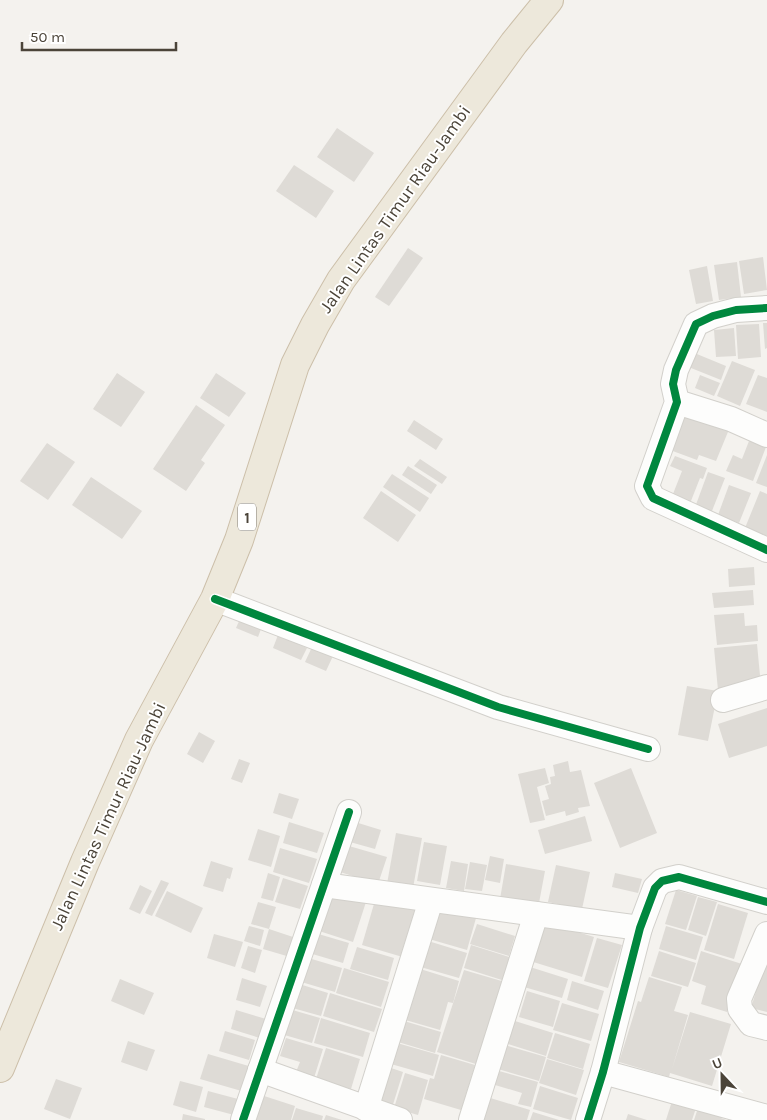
<svg xmlns="http://www.w3.org/2000/svg" width="767" height="1120" font-family="Karla,sans-serif">
	<style>
		.building { fill: #dedbd6 }
		.lines { fill: none; stroke-linecap: round; stroke-linejoin: round }
		.minor-casing { stroke: #d2d0cb; stroke-width: 26 }
		.highway-casing { stroke: #ccbfa9; stroke-width: 30 }
		.minor { stroke: #fdfdfc; stroke-width: 24 }
		.highway { stroke: #ede8db; stroke-width: 28 }
		.cycleway-casing { stroke: #fff; stroke-width: 11 }
		.cycleway { stroke: #00873e; stroke-width: 8 }
		.labels { text-anchor: middle; stroke-width: 4; stroke-linejoin: round; paint-order: stroke }
		.shield { fill: #fff; stroke: #817c74; stroke-width: 1 }
		.shield-label { font-size: 16px; font-weight: bold; fill: #4b4439 }
		.street-label { font-size: 18px; fill: #4b4439; stroke: #fff }
	</style>
	<rect width="100%" height="100%" fill="#f4f2ee"/>
	<g class="building">
		<polygon points="337,128 374,153 354,182 317,157"/>
		<polygon points="294,165 334,191 316,218 276,191"/>
		<polygon points="408,248 423,258 389,306 375,297"/>
		<polygon points="763,257 767,290 744,294 739,261"/>
		<polygon points="737,262 741,297 719,300 714,265"/>
		<polygon points="707,266 713,301 696,304 689,270"/>
		<polygon points="763,323 767,323 767,348 765,349"/>
		<polygon points="759,324 761,357 738,359 736,325"/>
		<polygon points="734,328 736,356 716,357 714,330"/>
		<polygon points="692,352 726,366 721,380 686,366"/>
		<polygon points="732,361 755,370 740,406 717,396"/>
		<polygon points="117,373 145,392 121,427 93,409"/>
		<polygon points="216,373 246,393 229,417 200,398"/>
		<polygon points="700,375 720,383 714,396 695,388"/>
		<polygon points="758,375 767,378 767,412 746,404"/>
		<polygon points="196,405 225,425 201,460 205,463 186,491 153,469"/>
		<polygon points="684,415 730,427 716,461 699,455 697,460 670,450"/>
		<polygon points="414,420 443,439 436,450 407,431"/>
		<polygon points="749,441 766,447 753,481 726,471 733,455 742,459"/>
		<polygon points="47,443 75,462 48,500 20,481"/>
		<polygon points="767,455 767,487 756,483"/>
		<polygon points="675,456 707,468 703,479 700,478 689,506 671,499 682,471 670,466"/>
		<polygon points="420,459 447,477 442,484 414,466"/>
		<polygon points="408,466 437,485 431,494 402,475"/>
		<polygon points="708,472 725,478 710,516 694,510"/>
		<polygon points="392,474 429,498 420,512 383,487"/>
		<polygon points="91,477 142,511 122,539 72,505"/>
		<polygon points="729,485 751,493 739,523 718,515"/>
		<polygon points="381,491 416,515 398,542 363,518"/>
		<polygon points="760,491 767,494 767,536 745,528"/>
		<polygon points="754,567 755,585 729,587 728,569"/>
		<polygon points="753,590 754,605 714,608 712,593"/>
		<polygon points="744,613 745,626 757,625 758,641 717,645 714,615"/>
		<polygon points="240,619 261,629 258,637 236,628"/>
		<polygon points="278,635 307,648 301,660 273,648"/>
		<polygon points="757,644 761,686 718,690 714,648"/>
		<polygon points="312,647 333,656 326,671 305,662"/>
		<polygon points="687,686 718,691 708,741 678,735"/>
		<polygon points="767,708 767,746 729,758 718,724"/>
		<polygon points="199,732 215,741 203,763 187,754"/>
		<polygon points="239,759 250,763 242,783 231,779"/>
		<polygon points="568,761 570,772 581,770 590,806 578,808 579,812 566,816 565,811 546,816 542,801 549,799 545,786 551,784 550,777 555,776 553,765"/>
		<polygon points="545,768 549,783 537,787 545,820 530,823 518,774"/>
		<polygon points="631,768 657,833 620,848 594,783"/>
		<polygon points="279,793 299,799 292,819 273,813"/>
		<polygon points="585,816 592,841 545,854 538,830"/>
		<polygon points="289,822 324,833 317,853 283,843"/>
		<polygon points="355,822 381,830 375,849 350,842"/>
		<polygon points="258,829 280,836 271,867 248,860"/>
		<polygon points="396,833 422,838 413,888 387,884"/>
		<polygon points="424,842 447,846 440,885 417,881"/>
		<polygon points="349,846 387,857 378,884 340,872"/>
		<polygon points="280,848 317,859 309,883 273,872"/>
		<polygon points="490,856 504,859 500,883 485,880"/>
		<polygon points="211,861 233,868 230,879 227,878 223,892 203,886"/>
		<polygon points="451,861 468,864 464,891 446,888"/>
		<polygon points="470,862 487,865 482,891 465,889"/>
		<polygon points="506,864 545,871 539,903 500,899"/>
		<polygon points="556,865 590,872 582,909 548,902"/>
		<polygon points="268,873 280,877 273,901 261,898"/>
		<polygon points="615,873 642,879 638,893 612,887"/>
		<polygon points="283,878 308,886 300,909 275,902"/>
		<polygon points="161,880 169,883 152,916 145,913"/>
		<polygon points="140,885 152,891 140,914 129,909"/>
		<polygon points="325,890 366,902 353,942 313,929"/>
		<polygon points="676,890 697,896 686,930 665,924"/>
		<polygon points="167,891 203,908 191,933 155,916"/>
		<polygon points="376,897 421,911 406,958 362,945"/>
		<polygon points="698,897 717,902 706,936 688,930"/>
		<polygon points="258,902 276,907 269,929 296,938 290,957 263,949 269,929 251,924"/>
		<polygon points="718,904 748,913 734,959 704,950"/>
		<polygon points="439,907 476,918 467,950 429,939"/>
		<polygon points="542,921 594,937 582,977 530,961"/>
		<polygon points="477,924 515,936 509,956 470,944"/>
		<polygon points="249,926 264,930 260,946 244,941"/>
		<polygon points="666,926 703,937 696,960 659,949"/>
		<polygon points="315,933 349,943 343,963 309,953"/>
		<polygon points="214,934 243,942 235,967 207,958"/>
		<polygon points="597,938 622,945 608,988 584,981"/>
		<polygon points="425,940 467,953 459,978 417,966"/>
		<polygon points="471,945 512,958 505,981 464,968"/>
		<polygon points="248,946 262,950 255,973 241,968"/>
		<polygon points="357,947 394,958 388,980 350,969"/>
		<polygon points="659,951 696,963 688,987 651,976"/>
		<polygon points="701,951 742,964 727,1012 701,1004 706,986 692,981"/>
		<polygon points="305,957 342,968 335,992 298,981"/>
		<polygon points="764,965 767,966 767,1012 751,1008"/>
		<polygon points="530,967 568,979 562,998 524,987"/>
		<polygon points="344,968 389,982 381,1007 336,993"/>
		<polygon points="417,968 459,981 453,1003 448,1002 440,1030 402,1019"/>
		<polygon points="464,970 505,982 479,1065 437,1052"/>
		<polygon points="649,977 682,987 674,1011 688,1015 672,1069 690,1012 731,1024 712,1086 670,1073 669,1077 619,1062 638,1001 641,1002"/>
		<polygon points="242,978 267,986 260,1007 236,1000"/>
		<polygon points="120,979 154,993 144,1015 111,1001"/>
		<polygon points="572,981 604,991 598,1010 567,1000"/>
		<polygon points="296,983 328,993 321,1016 289,1007"/>
		<polygon points="527,991 560,1001 553,1027 519,1017"/>
		<polygon points="330,993 382,1009 374,1032 323,1016"/>
		<polygon points="562,1003 599,1014 591,1041 553,1030"/>
		<polygon points="289,1009 320,1018 312,1043 281,1034"/>
		<polygon points="236,1010 266,1019 260,1038 231,1029"/>
		<polygon points="321,1018 370,1033 363,1057 314,1043"/>
		<polygon points="404,1021 441,1032 435,1053 398,1042"/>
		<polygon points="515,1021 553,1033 546,1056 508,1044"/>
		<polygon points="225,1031 255,1040 249,1060 219,1051"/>
		<polygon points="555,1033 590,1044 583,1069 547,1058"/>
		<polygon points="286,1038 323,1049 314,1078 296,1072 300,1062 280,1056"/>
		<polygon points="128,1041 155,1050 147,1071 121,1062"/>
		<polygon points="397,1043 439,1055 433,1076 391,1064"/>
		<polygon points="505,1045 546,1057 539,1081 498,1069"/>
		<polygon points="326,1048 360,1059 351,1089 316,1079"/>
		<polygon points="208,1054 252,1067 245,1092 200,1079"/>
		<polygon points="441,1055 475,1065 461,1110 424,1099 430,1078 434,1079"/>
		<polygon points="547,1059 584,1070 576,1095 539,1083"/>
		<polygon points="382,1065 403,1072 391,1111 378,1106"/>
		<polygon points="499,1071 538,1082 531,1107 518,1104 522,1093 495,1085"/>
		<polygon points="405,1073 428,1080 418,1115 394,1108"/>
		<polygon points="56,1079 82,1088 70,1119 44,1109"/>
		<polygon points="180,1081 203,1087 196,1112 173,1105"/>
		<polygon points="540,1086 578,1098 571,1120 533,1109"/>
		<polygon points="208,1091 238,1099 234,1115 204,1107"/>
		<polygon points="258,1094 295,1106 291,1120 250,1120"/>
		<polygon points="487,1097 530,1110 527,1120 480,1120"/>
		<polygon points="672,1101 696,1108 692,1120 666,1120"/>
		<polygon points="296,1108 323,1116 322,1120 292,1120"/>
		<polygon points="698,1108 722,1115 721,1118 726,1120 694,1120"/>
		<polygon points="533,1112 559,1120 530,1120"/>
		<polygon points="183,1114 205,1119 205,1120 182,1120"/>
		<polygon points="628,1114 647,1120 626,1120"/>
		<polygon points="326,1115 342,1120 324,1120"/>
	</g>
	<g class="lines">
		<defs>
			<g id="minor">
				<polyline points="767,308 736,310 713,316 696,324 676,370 673,384 677,402 647,486 653,498 767,550"/>
				<polyline points="677,402 731,419 767,435"/>
				<polyline points="215,599 498,707 648,749"/>
				<polyline points="723,700 767,687"/>
				<polyline points="324,885 640,928"/>
				<polyline points="767,934 739,999 740,1009 751,1024 767,1028"/>
				<polyline points="260,1070 400,1120"/>
				<polyline points="603,1072 767,1117"/>
				<polyline points="366,1109 431,900"/>
				<polyline points="243,1120 349,812"/>
				<polyline points="471,1120 536,914"/>
				<polyline points="588,1120 603,1072 640,928 655,888 662,881 679,877 767,902"/>
			</g>
			<polyline id="highway" points="0,1068 85,862 139,740 215,599 239,540 295,365 315,325 341,280 514,43 549,0"/>
		</defs>
		<use href="#minor" class="minor-casing"/>
		<use href="#highway" class="highway-casing"/>
		<use href="#minor" class="minor"/>
		<use href="#highway" class="highway"/>
		<defs>
			<g id="cycleway">
				<polyline points="767,308 736,310 713,316 696,324 676,370 673,384 677,402 647,486 653,498 767,550"/>
				<polyline points="215,599 498,707 648,749"/>
				<polyline points="243,1120 349,812"/>
				<polyline points="588,1120 603,1072 640,928 655,888 662,881 679,877 767,902"/>
			</g>
		</defs>
		<use href="#cycleway" class="cycleway-casing"/>
		<use href="#cycleway" class="cycleway"/>
	</g>
	<g class="labels">
		<rect class="shield" x="238" y="503.5" width="18" height="27" rx="4"/>
		<g class="shield-label">
			<text x="247" y="523">1</text>
		</g>
		<g class="street-label">
			<text transform="translate(395 209) rotate(-55)" y="6">Jalan Lintas Timur Riau-Jambi</text>
			<text transform="translate(108 816) rotate(-65)" y="6">Jalan Lintas Timur Riau-Jambi</text>
		</g>
	</g>
	<g transform="translate(722 1075) rotate(338)" stroke="#ffffff" stroke-width="4" paint-order="stroke">
	<path d="M0-4L9 19L0 12L-9 19Z" fill="#4b4439"/>
	<text y="-8" font-size="14" font-weight="bold" text-anchor="middle" fill="#4b4439">U</text>
	</g>
	<path d="M22 42v8h154v-8" fill="none" stroke="#4b4439" stroke-width="2.5"/>
	<text x="30" y="42" font-size="15" fill="#4b4439" stroke="#ffffff" stroke-width="4" paint-order="stroke">50 m</text>
</svg>
